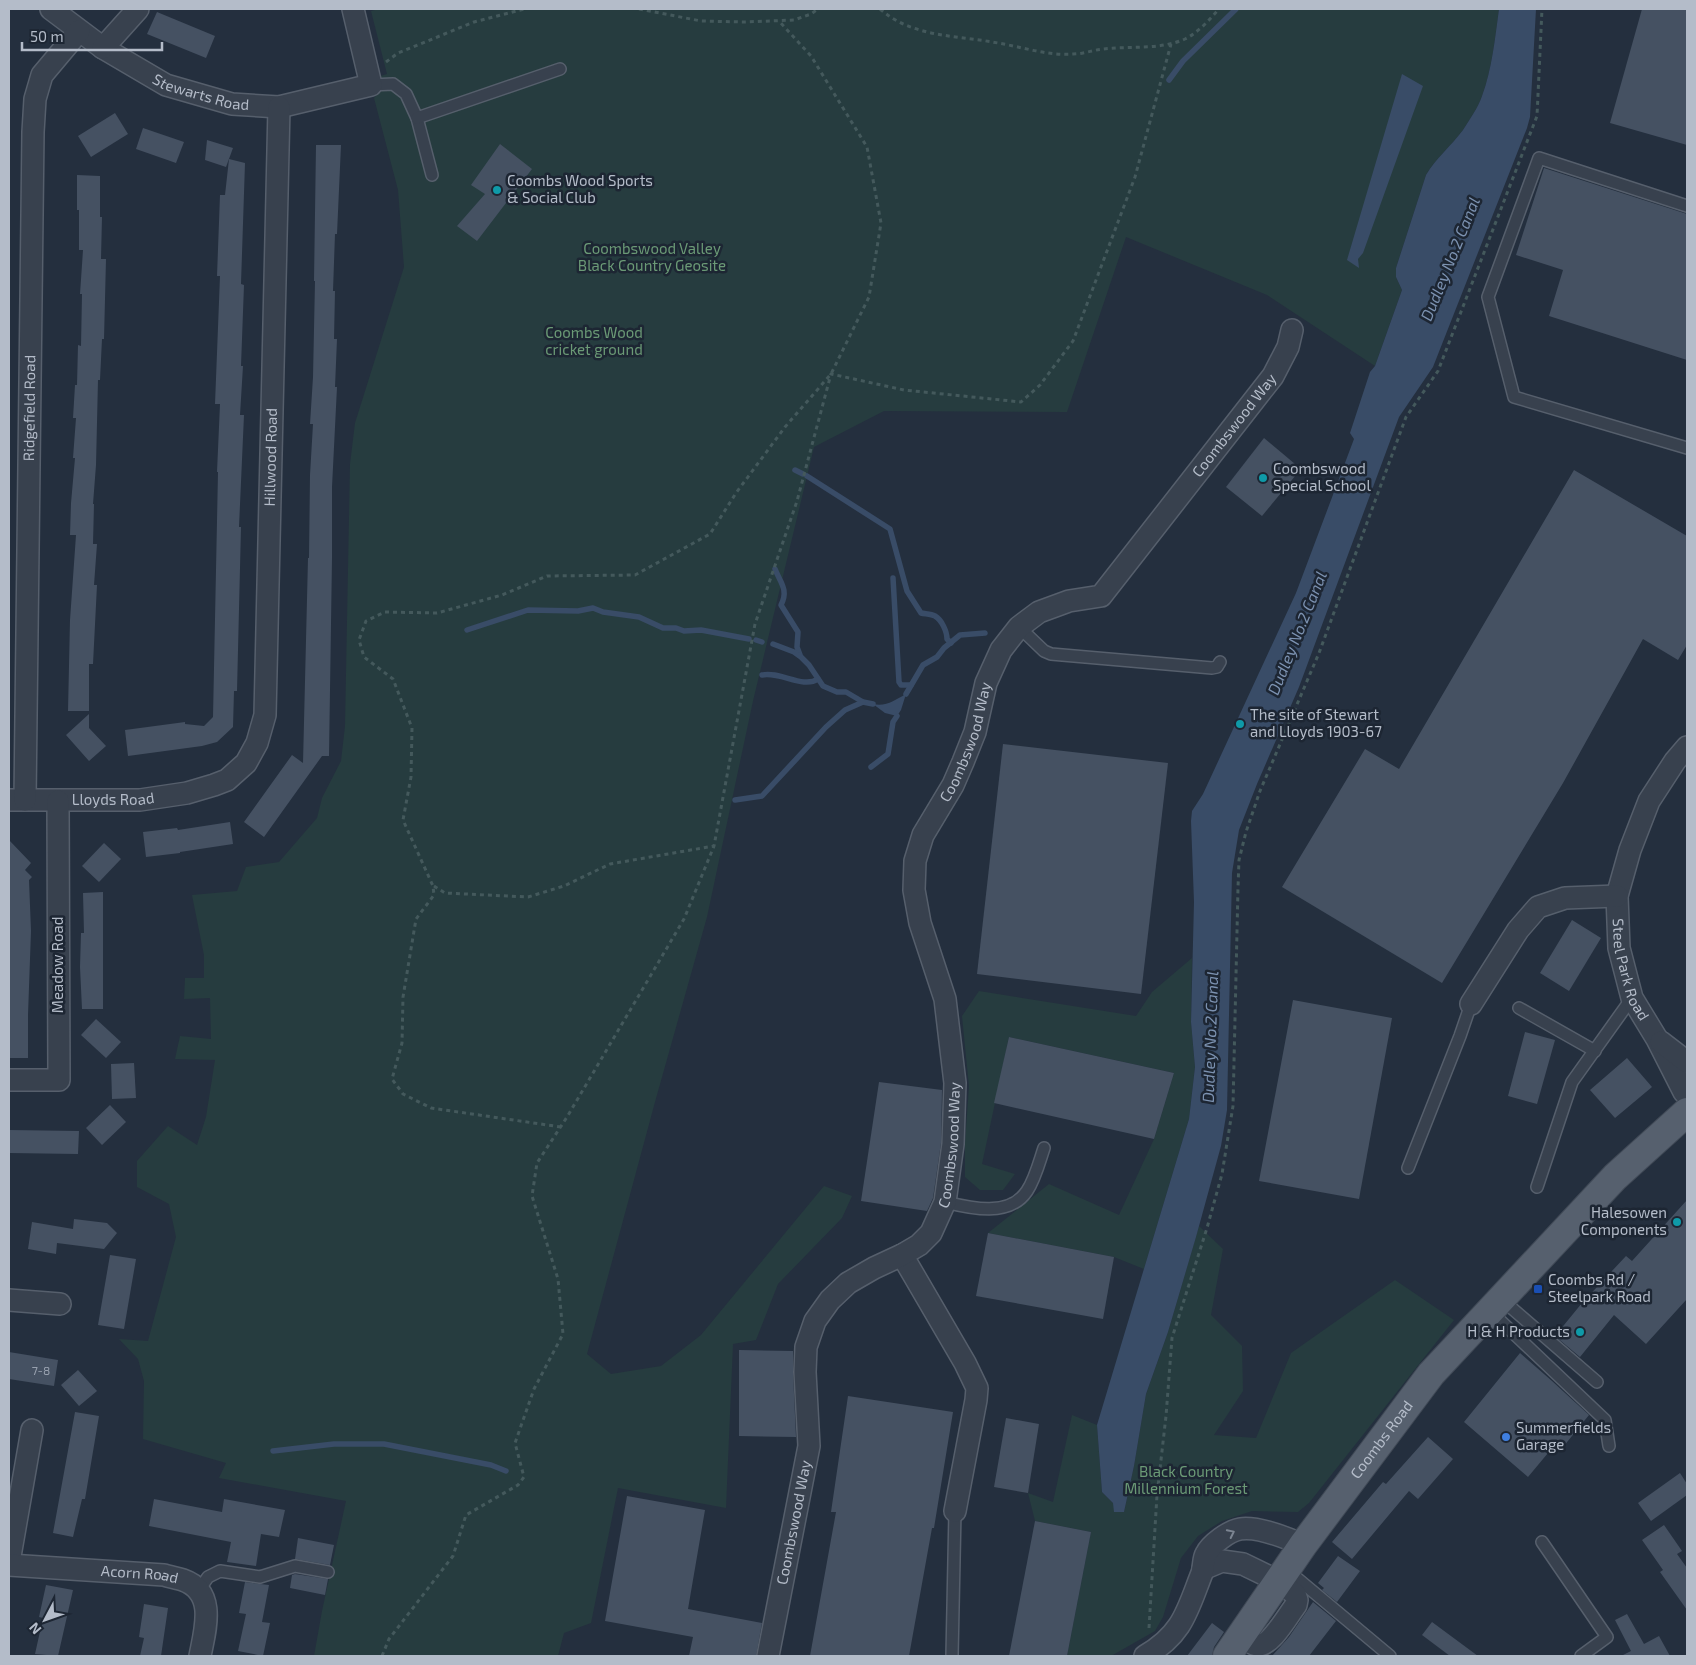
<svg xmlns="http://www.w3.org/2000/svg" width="1696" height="1665" font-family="'Exo 2',sans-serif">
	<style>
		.green { fill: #263c3f }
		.water { fill: #394c67 }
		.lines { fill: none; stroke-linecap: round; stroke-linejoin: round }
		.stream { stroke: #394c67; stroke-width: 5.5 }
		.building { fill: #455162 }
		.service-casing { stroke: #565f6c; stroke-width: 14 }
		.minor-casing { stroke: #565f6c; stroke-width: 24 }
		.primary-casing { stroke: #414a57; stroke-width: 30 }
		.path { stroke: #44595c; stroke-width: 3; stroke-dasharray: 4 4; stroke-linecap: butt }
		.service { stroke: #38414e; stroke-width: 11 }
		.minor { stroke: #38414e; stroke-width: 21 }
		.primary { stroke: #56606e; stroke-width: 28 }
		.oneway { stroke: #7c8592 }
		.culture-dot { fill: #0f9aa8; stroke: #1d2633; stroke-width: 2 }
		.transit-dot { fill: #1a4fb4; stroke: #1d2633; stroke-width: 2 }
		.shop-dot { fill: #3f7fe0; stroke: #1d2633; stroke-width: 2 }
		.labels { text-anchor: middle; stroke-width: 5; stroke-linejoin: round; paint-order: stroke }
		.number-label { font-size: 12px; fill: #98a1af }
		.street-label { font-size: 15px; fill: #b4bcc9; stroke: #1d2633 }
		.poi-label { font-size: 15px; fill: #b4bcc9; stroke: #1d2633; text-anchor: start }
		.park-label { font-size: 15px; fill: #6b9a76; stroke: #1d2633 }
		.water-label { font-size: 16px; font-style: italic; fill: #7c92b1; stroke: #1d2633 }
	</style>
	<rect width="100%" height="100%" fill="#242f3e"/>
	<g class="green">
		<path d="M378,9H1499C1495,38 1492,69 1482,96C1478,108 1469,120 1463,130C1451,146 1436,158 1426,175L1396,268V277L1402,290L1375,366L1267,295L1126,237L1067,412L884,411L814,447L753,701L707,917L655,1102L587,1354L611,1374L661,1366L701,1335L824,1186L852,1196L842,1218L778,1284L756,1340L733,1344L726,1508L618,1488L591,1623L564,1633L558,1656H314L322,1611L346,1501L219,1478L226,1463L143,1439L144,1381L138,1359L119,1339L148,1341L176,1237L169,1204L137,1187V1161L168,1126L197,1145L206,1117L215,1060L175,1059L180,1036L211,1039L210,998L184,999L185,978H204V955L192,895L237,891L246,867L279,862L317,818L322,798L341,761L345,726L350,464L355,423L404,267L398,190L374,98L377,94L374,78L387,74L371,11Z"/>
		<polygon points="1192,958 1191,1022 1195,1067 1189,1119 1144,1269 1114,1257 988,1233 1049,1184 1119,1215 1154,1139 1174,1073 1009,1037 982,1164 1015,1174 1003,1190 980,1190 965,1177 965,1143 969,1086 962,1016 979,991 1136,1016 1152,992"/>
		<polygon points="1199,1226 1223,1249 1211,1315 1242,1346 1243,1391 1214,1435 1256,1438 1291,1353 1395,1280 1454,1320 1309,1503 1298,1512 1252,1511 1222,1521 1198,1536 1181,1558 1163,1617 1155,1631 1111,1656 1067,1656 1091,1532 1035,1521 1028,1493 1053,1502 1072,1415 1097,1425 1102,1492 1113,1503 1124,1512 1134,1466 1146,1394 1168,1332"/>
	</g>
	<g class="water">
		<path d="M1499,9H1536L1530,117L1527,128L1433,367L1399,417L1299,687L1257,784L1239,830L1232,873L1227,1110L1221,1146L1196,1237L1168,1332L1146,1394L1134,1466L1124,1512H1114L1113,1503L1102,1492L1097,1425L1189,1119L1195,1067L1191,1022L1194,902L1191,821L1192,811L1203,794L1296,593L1354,439L1350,433L1370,372L1375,366L1402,290L1396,277V268L1426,175C1436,158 1451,146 1463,130C1469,120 1478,108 1482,96C1492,69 1495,38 1499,9Z"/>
		<polygon points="1402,74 1423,86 1363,253 1358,259 1359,268 1347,260"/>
		<path d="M906,694L901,710L897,716L885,713L873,704C886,707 895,700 906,694Z"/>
	</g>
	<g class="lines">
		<g class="stream">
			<polyline points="1169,80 1183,61 1236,9"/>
			<polyline points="795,470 803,474"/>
			<path d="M807,476L890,529L907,591L921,613C925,614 931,614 935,616C942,620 947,632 947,639L951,643"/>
			<path d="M775,569C780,582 789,590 781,605L798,632L797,647L800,655"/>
			<polyline points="893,578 899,682 901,685 911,685"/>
			<polyline points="467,630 528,610 578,611 593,608 603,612 639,617 663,628 676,628 684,631 701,630 749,639"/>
			<polyline points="756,640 762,642"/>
			<polyline points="773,644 794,652 801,657 809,665 823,686 837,692 846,692 863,702 873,704"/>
			<path d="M762,675C780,671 803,689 818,679"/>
			<polyline points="906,694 923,665 937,657 944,648 960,635 985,633"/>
			<polyline points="871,767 888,754 893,722 897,716"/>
			<polyline points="735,800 762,796 826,727 845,710 863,702"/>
			<polyline points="273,1451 334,1444 384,1444 491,1465 506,1471"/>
		</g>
	</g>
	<g class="building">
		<polygon points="1642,9 1687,9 1687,145 1610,123"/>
		<polygon points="157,12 215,36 206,58 147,34"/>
		<polygon points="115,113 128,134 91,157 78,136"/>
		<polygon points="143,128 184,142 176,163 136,149"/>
		<polygon points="207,140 233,148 226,167 205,160"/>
		<polygon points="500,144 532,169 477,241 457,226 485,194 471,185"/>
		<polygon points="316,145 341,145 337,234 335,234 333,291 335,291 334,339 337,339 335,387 337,387 332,487 332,558 329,756 322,756 264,837 244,822 292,755 303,763 308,558 309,558 310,475 313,424 310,424 313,377 315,281 314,281"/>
		<polygon points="229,159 245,163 241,284 244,285 241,366 243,366 240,415 244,415 239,527 241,527 237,691 234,691 233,727 217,742 202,746 128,756 125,730 185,722 185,724 204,726 213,717 218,472 217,472 220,404 215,404 220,276 217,276 220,195 225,195"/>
		<polygon points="1544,168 1687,214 1687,360 1549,316 1563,270 1516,255"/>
		<polygon points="77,175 100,176 100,217 102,217 101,259 106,259 104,339 102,339 100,380 98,380 96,465 93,504 94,504 93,544 97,544 94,585 97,585 93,664 89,664 89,711 68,711 70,620 76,535 70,535 71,503 75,458 73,458 76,418 73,418 75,385 77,385 78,345 81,346 82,294 80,294 83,250 79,250 79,210 77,210"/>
		<polygon points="1264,438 1301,469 1262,516 1226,487"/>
		<polygon points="1574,470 1687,536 1687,645 1678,660 1643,639 1563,783 1442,983 1282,887 1365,749 1399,769"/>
		<polygon points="89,714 89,728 106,746 89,761 66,735"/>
		<polygon points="1003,744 1168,763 1141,994 977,974"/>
		<polygon points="230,822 233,844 180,852 180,853 146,857 143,832 177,828 178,830"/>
		<polygon points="9,840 31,863 25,870 32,877 29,880 31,931 28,1015 28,1058 9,1058"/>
		<polygon points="104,843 121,859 99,882 82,866"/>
		<polygon points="103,892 103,1009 82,1009 80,967 81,933 84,933 83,893"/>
		<polygon points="1572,920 1601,938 1569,991 1540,973"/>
		<polygon points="1293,1000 1392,1018 1359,1199 1259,1181"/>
		<polygon points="96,1019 121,1042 106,1058 81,1035"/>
		<polygon points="1525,1032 1555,1040 1537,1104 1508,1096"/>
		<polygon points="1009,1037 1174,1073 1154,1139 994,1103"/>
		<polygon points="1627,1058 1652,1087 1615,1118 1590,1090"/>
		<polygon points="134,1063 136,1098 112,1099 111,1064"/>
		<polygon points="879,1082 942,1090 941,1143 933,1198 927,1211 861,1201"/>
		<polygon points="110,1105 126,1122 102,1145 86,1128"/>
		<polygon points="9,1130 79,1131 78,1154 9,1153"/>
		<polygon points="1687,1200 1687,1299 1646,1344 1614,1315 1580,1357 1555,1336 1582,1303 1626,1256 1632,1261"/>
		<polygon points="74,1219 107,1223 117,1233 104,1249 57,1243 56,1254 28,1249 32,1222 73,1229"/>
		<polygon points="988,1233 1114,1257 1103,1319 976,1296"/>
		<polygon points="110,1255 136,1259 124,1329 98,1325"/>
		<polygon points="739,1350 793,1351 793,1373 796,1437 739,1436"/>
		<polygon points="9,1352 58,1360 54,1386 9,1379"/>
		<polygon points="1520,1353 1552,1381 1589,1415 1559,1452 1553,1447 1528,1477 1464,1422"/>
		<polygon points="78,1370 97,1391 79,1406 61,1385"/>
		<polygon points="848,1396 953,1412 934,1528 932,1528 909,1656 810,1656 836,1512 831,1512"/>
		<polygon points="75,1412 99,1416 85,1499 82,1499 73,1537 53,1533"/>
		<polygon points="1006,1418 1039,1424 1028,1493 994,1487"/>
		<polygon points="1428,1437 1453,1459 1418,1499 1409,1491 1352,1559 1332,1542 1383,1482 1386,1484"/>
		<polygon points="1680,1473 1687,1484 1687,1495 1651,1521 1638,1503"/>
		<polygon points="627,1496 705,1510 688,1609 762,1623 756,1656 689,1656 693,1637 605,1621"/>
		<polygon points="154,1499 222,1512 224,1499 285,1510 279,1537 261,1534 256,1566 227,1562 231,1542 149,1526"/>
		<polygon points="1035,1521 1091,1532 1067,1656 1009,1656"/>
		<polygon points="1664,1525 1682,1551 1677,1554 1687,1568 1687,1610 1660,1572 1663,1570 1642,1540"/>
		<polygon points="298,1538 334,1545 330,1565 295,1559"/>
		<polygon points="1338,1556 1360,1571 1337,1602 1322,1590 1324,1588 1318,1583"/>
		<polygon points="295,1574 328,1579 325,1595 290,1588 292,1575"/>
		<polygon points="245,1582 269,1585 262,1622 270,1623 263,1656 238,1651 246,1614 239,1613"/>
		<polygon points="46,1585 73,1590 58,1656 35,1654 43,1618 39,1617"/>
		<polygon points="1313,1602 1336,1621 1309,1656 1272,1656 1289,1637"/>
		<polygon points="144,1604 168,1608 161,1656 140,1656 144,1638 139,1637"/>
		<polygon points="1627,1614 1644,1644 1659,1636 1670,1656 1621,1656 1631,1651 1615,1620"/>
		<polygon points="1432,1622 1478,1656 1450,1656 1422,1635"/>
		<polygon points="1212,1623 1224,1632 1214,1647 1212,1656 1187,1656"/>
	</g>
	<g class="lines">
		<defs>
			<g id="service">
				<polyline points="371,85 393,84 406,94 417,118 432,175"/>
				<polyline points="417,118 560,69"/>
				<polyline points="1687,206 1539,158 1488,297 1514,397 1687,448"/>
				<polyline points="1019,627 1044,651 1051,654 1212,668 1217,667 1220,662"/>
				<polyline points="1519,1008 1595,1051"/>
				<polyline points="1408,1168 1460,1036 1471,1004"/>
				<polyline points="1537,1187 1572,1082 1632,998"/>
				<path d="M945,1202C970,1208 1009,1218 1027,1191C1035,1179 1039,1163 1044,1148"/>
				<polyline points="1500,1298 1597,1382"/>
				<polyline points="1489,1310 1605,1420 1609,1446"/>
				<polyline points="1542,1542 1607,1637 1581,1656"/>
				<polyline points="1286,1569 1390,1656"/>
				<polyline points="199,1590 208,1577 220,1571 260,1577 295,1566 328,1572"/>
				<polyline points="952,1656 955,1511"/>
			</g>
			<g id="minor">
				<path id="s1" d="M51,9L103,48L166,85L232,104L279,107L371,85L353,9"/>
				<polyline points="103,48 138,9"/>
				<path id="s2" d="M1687,747L1675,761L1649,801L1630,850L1617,896L1619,948L1632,998L1657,1039L1684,1092L1687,1094"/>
				<path id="s3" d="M9,800H140L187,793L214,785L227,780L246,763L257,743L265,715L279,107"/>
				<path id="s4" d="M25,800L33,132L35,99L42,75L79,31"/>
				<polyline points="1471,1004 1518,930 1538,907 1565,898 1617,896"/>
				<polyline points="1661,1042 1687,1062"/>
				<polyline points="9,1080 59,1080 58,801"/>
				<polyline points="902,1255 965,1363 977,1388 976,1400 955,1511"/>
				<polyline points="9,1300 60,1304"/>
				<polyline points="9,1562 32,1430"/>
				<path id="s5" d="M9,1565L164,1575C170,1577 177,1578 183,1580C217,1592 205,1630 200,1656"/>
				<path d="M1203,1569L1222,1561L1243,1564L1278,1581L1295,1594L1297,1600L1296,1605C1288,1615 1271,1646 1258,1645C1252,1645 1246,1639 1241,1636"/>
				<path id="s6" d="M768,1656L809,1446L805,1372L806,1347L815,1321L830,1300L848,1283L874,1268L902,1255L919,1245L931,1233L945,1202L953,1144L955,1083L945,999L920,923L914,890L915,861L923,835L953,785L963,762L975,732L986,683L1001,650L1019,627L1039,612L1069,601L1101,596L1273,376L1288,347L1292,330"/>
				<path d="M1145,1656C1183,1634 1187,1611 1202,1573C1204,1567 1203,1559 1206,1554C1211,1544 1229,1531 1240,1529C1257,1526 1287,1538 1303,1545"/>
			</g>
			<g id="primary">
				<path id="s7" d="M1227,1656L1303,1545L1431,1374L1615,1177L1687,1112"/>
			</g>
		</defs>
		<use href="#service" class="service-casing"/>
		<use href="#minor" class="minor-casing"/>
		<use href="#primary" class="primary-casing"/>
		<g class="path">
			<polyline points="639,9 701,21 744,22 794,20 811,14 818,9"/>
			<path d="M880,9C913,38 957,35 998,43C1022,47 1048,56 1073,54C1083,54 1093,50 1103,49C1130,46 1160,50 1185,39C1199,32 1209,20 1219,9"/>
			<polyline points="386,62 398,53 474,22 524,9"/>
			<polyline points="434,886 445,893 528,897 564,886 610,864 714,846"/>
			<polyline points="561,1127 431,1108 403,1094 392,1079 402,1043 403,997 416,919 434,895 433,886 403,820 411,777 412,728 393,679 364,657 359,640 366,621 385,612 437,613 502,595 547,576 635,575 710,534 736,493 785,427 831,374 869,297 881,223 867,147 811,56 779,21"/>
			<polyline points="1149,1628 1157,1495 1166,1416 1172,1338 1207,1228 1222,1174 1233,1106 1238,888 1239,860 1246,832 1260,791 1319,653 1406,417 1438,371 1537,116 1542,9"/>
			<polyline points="382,1656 389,1639 453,1556 466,1515 518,1485 524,1477 515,1443 534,1389 563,1334 558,1279 532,1196 537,1163 567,1117 684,919 714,846 755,624 797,501 831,374 904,390 1021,402 1040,385 1073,341 1135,177 1171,44"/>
		</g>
		<use href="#service" class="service"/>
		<use href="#minor" class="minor"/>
		<use href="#primary" class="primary"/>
	</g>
	<defs><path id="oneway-chevron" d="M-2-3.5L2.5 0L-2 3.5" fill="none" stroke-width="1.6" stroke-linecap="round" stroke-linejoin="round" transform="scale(1.25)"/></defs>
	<use class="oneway" href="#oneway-chevron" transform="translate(1231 1533) rotate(-26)"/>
	<g class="culture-dot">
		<circle cx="497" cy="190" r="5"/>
		<circle cx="1263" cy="478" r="5"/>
		<circle cx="1240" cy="724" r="5"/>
		<circle cx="1677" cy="1222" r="5"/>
		<circle cx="1580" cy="1332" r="5"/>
	</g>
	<rect class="transit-dot" x="1533" y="1284" width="10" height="10" rx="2.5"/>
	<circle class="shop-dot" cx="1506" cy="1437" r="5"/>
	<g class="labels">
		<g class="number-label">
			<text x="41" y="1375">7-8</text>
		</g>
		<g class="street-label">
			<text dy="5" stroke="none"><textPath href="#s1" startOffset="174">Stewarts Road</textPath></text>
			<text dy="5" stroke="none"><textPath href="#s4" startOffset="392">Ridgefield Road</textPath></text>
			<text dy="5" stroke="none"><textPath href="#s6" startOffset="1434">Coombswood Way</textPath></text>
			<text dy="5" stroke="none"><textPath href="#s3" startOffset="556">Hillwood Road</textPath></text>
			<text dy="5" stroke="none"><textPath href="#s6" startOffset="1000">Coombswood Way</textPath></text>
			<text dy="5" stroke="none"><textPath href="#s3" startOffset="104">Lloyds Road</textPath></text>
			<text transform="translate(58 965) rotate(-90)" y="5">Meadow Road</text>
			<text dy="5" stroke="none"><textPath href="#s2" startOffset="242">Steel Park Road</textPath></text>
			<text dy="5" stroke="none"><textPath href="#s6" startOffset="580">Coombswood Way</textPath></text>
			<text dy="5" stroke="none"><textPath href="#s7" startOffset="266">Coombs Road</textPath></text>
			<text dy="5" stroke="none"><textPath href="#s6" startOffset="136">Coombswood Way</textPath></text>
			<text dy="5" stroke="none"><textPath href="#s5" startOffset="131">Acorn Road</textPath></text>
		</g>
		<g class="poi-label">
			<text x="507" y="186">Coombs Wood Sports<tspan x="507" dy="17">&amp; Social Club</tspan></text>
			<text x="1273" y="474">Coombswood<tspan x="1273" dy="17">Special School</tspan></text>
			<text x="1250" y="720">The site of Stewart<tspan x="1250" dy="17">and Lloyds 1903-67</tspan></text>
			<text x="1667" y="1218" text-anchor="end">Halesowen<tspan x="1667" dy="17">Components</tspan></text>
			<text x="1548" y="1285">Coombs Rd /<tspan x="1548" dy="17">Steelpark Road</tspan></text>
			<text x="1570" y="1337" text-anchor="end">H &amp; H Products</text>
			<text x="1516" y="1433">Summerfields<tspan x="1516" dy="17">Garage</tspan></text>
		</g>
		<g class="park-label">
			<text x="652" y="254">Coombswood Valley<tspan x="652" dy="17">Black Country Geosite</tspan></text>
			<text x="594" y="338">Coombs Wood<tspan x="594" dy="17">cricket ground</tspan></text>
			<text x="1186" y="1477">Black Country<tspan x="1186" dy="17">Millennium Forest</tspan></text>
		</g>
		<g class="water-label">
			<text transform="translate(1450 259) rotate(-68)" y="6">Dudley No.2 Canal</text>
			<text transform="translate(1297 633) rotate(-68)" y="6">Dudley No.2 Canal</text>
			<text transform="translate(1210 1037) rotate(-88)" y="6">Dudley No.2 Canal</text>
		</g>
	</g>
	<rect width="1696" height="1665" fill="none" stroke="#b4bcc9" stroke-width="20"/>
	<g transform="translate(45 1620) rotate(229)" stroke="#1d2633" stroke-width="4" paint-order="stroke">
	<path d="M0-4L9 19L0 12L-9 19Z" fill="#b4bcc9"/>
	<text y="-8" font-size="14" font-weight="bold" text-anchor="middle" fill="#b4bcc9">N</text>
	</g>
	<path d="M22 42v8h140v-8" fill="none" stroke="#b4bcc9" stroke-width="2.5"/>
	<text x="30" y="42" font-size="15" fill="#b4bcc9" stroke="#1d2633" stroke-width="4" paint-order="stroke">50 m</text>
</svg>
